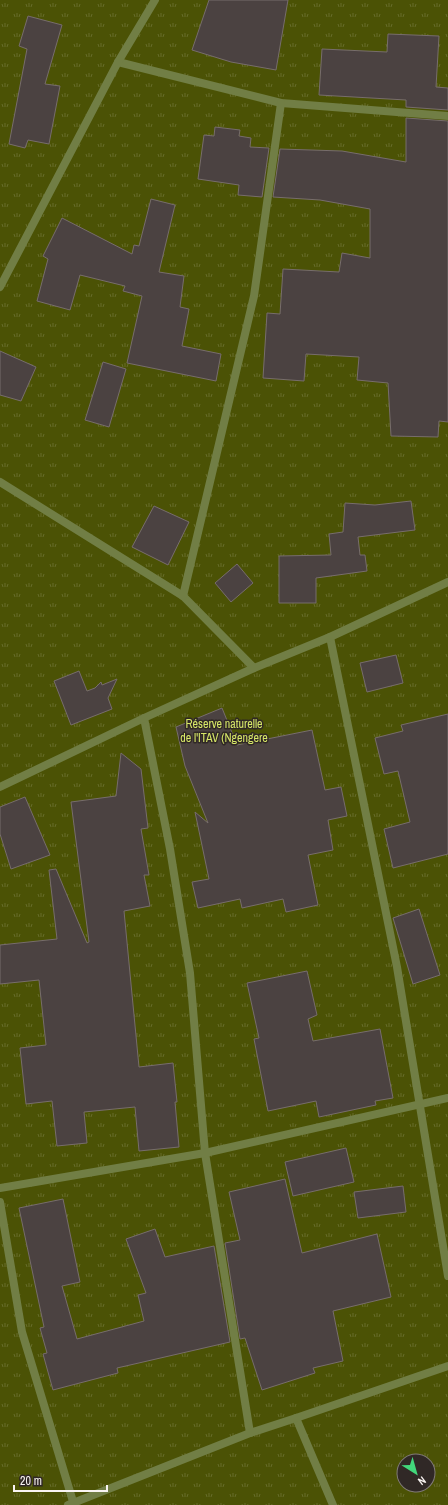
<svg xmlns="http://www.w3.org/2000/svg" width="448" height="1505" font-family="'Archivo Narrow',sans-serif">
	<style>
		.park { fill: url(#park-tufts); fill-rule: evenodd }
		.building { fill: #4b4241; stroke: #776d6c }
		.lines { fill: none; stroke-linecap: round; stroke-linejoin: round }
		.street { stroke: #717e45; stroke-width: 8 }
		.labels { text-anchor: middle; stroke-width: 3; stroke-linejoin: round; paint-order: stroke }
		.park-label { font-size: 12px; fill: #d7e768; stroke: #302826 }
	</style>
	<defs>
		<pattern id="park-tufts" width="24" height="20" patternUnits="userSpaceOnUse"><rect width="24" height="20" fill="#4b5205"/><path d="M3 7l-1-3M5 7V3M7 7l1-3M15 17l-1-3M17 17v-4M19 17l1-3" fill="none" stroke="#666c2a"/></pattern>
	</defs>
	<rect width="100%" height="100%" fill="#302826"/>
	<path class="park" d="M0,0H448V1505H0ZM404,1461H428V1485H404Z"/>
	<g class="building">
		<polygon points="209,0 288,0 276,70 231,62 192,50"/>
		<polygon points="28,16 62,25 45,84 60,86 49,144 28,140 25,148 9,144 27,49 19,46"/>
		<polygon points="388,34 439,36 436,87 448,88 448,110 406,107 406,100 319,95 322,49 387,52"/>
		<polygon points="406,118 448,121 448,422 439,421 438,437 391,436 388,383 357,380 359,357 306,354 304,381 263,378 267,313 280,314 283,269 339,272 342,253 370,258 370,209 320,200 273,197 280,149 342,151 406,162"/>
		<polygon points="215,127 240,130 239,136 251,138 250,147 269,148 262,197 238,195 239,185 198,179 204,135 214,136"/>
		<polygon points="151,199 175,205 159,272 184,276 180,307 189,309 182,346 221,354 216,381 127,363 142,296 123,291 125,286 80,275 70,310 37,301 48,259 43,256 62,218 132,254 134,245 139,246"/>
		<polygon points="0,351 36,367 21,401 0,395"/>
		<polygon points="103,362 126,369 109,427 85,420"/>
		<polygon points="411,501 415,530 358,537 360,555 365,555 367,571 316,578 316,603 279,603 279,556 331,555 329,534 343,532 345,503 375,505"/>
		<polygon points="154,506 189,522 168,565 132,547"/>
		<polygon points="237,564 253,583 231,602 215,583"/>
		<polygon points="396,655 403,683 367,692 360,663"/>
		<polygon points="79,671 87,691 95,688 101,682 102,685 117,679 108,698 112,709 71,725 54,681"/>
		<polygon points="222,708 237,745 312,730 325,790 341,787 347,816 328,820 333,850 308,855 318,905 286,912 283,899 242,908 240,899 198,908 192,882 209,879 195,812 208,823 185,766 176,727"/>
		<polygon points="448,714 448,854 393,868 384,829 410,822 398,771 384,774 375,738 403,731 401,725"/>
		<polygon points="121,753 141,769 148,828 141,829 149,875 144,875 150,906 124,911 139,1067 173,1063 177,1102 175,1102 179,1147 139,1151 135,1107 84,1112 87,1143 57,1146 52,1101 26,1104 20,1048 46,1045 39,980 0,984 0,945 57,939 49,870 56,869 87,943 89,942 71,802 116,796"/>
		<polygon points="25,797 50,855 11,869 0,834 0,807"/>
		<polygon points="419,909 440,975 413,984 393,918"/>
		<polygon points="307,971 317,1015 308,1019 313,1041 380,1029 393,1098 375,1101 376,1105 319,1117 316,1101 268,1111 254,1039 259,1038 247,983"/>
		<polygon points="346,1148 354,1182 293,1196 285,1162"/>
		<polygon points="285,1179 302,1253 377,1234 391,1297 333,1311 343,1361 313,1368 315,1373 262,1390 245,1338 240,1339 225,1243 240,1240 229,1192"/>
		<polygon points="403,1186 406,1212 358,1218 354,1192"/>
		<polygon points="63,1199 80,1282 62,1286 77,1339 144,1321 138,1295 146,1293 126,1239 155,1229 165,1257 214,1246 230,1342 117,1368 118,1373 53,1390 43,1354 47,1353 40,1328 44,1327 19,1208"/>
	</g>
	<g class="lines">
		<g class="street">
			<polyline points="118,62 281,103 448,116"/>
			<polyline points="0,287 118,62 155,0"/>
			<polyline points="0,482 183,596 254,668"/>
			<polyline points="183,596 254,296 281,103"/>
			<polyline points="330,637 397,967 448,1276"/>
			<polyline points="144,718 170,849 190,973 205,1153 250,1433"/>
			<polyline points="0,787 144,718 254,668 330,637 448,582"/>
			<polyline points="0,1188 205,1153 448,1098"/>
			<polyline points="0,1202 22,1332 74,1505"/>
			<polyline points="296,1418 333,1505"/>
			<polyline points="68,1505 250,1433 296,1418 448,1366"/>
		</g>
	</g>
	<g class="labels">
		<g class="park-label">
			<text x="224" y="728">Réserve naturelle<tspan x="224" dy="14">de l'ITAV (Ngengere</tspan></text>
		</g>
	</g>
	<g transform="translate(416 1473) rotate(143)"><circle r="19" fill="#302826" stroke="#807a78"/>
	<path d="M0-3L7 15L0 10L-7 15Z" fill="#42d77b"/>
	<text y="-6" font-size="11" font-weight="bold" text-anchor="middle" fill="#f9f4f2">N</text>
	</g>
	<path d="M14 1485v6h93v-6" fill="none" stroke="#f9f4f2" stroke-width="2"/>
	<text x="20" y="1485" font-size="12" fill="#f9f4f2" stroke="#302826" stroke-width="3" paint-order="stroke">20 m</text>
</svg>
